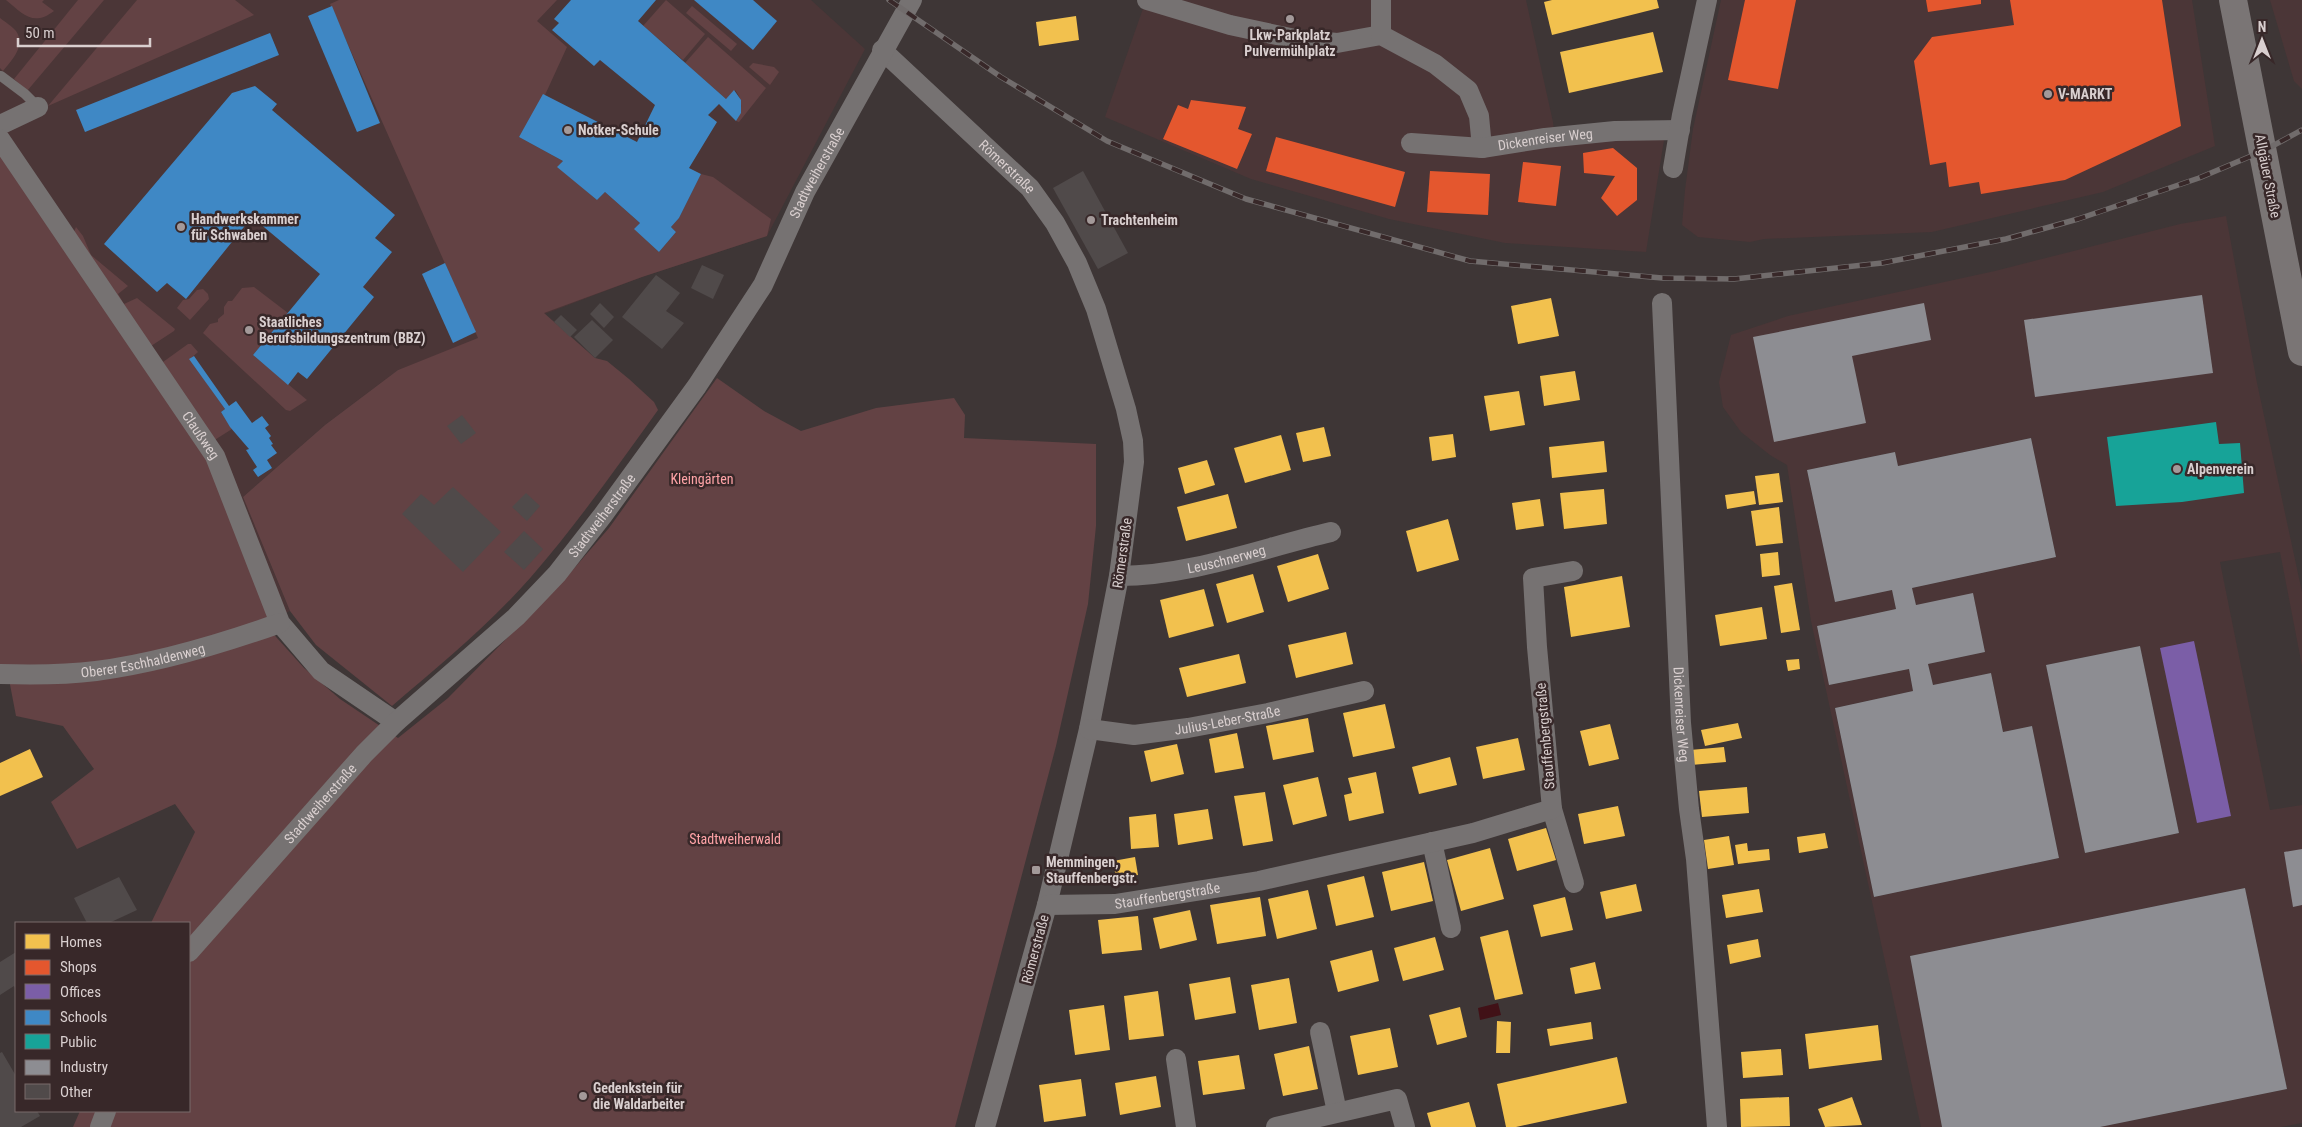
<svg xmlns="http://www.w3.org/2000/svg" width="2302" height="1127" font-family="'Roboto Condensed',sans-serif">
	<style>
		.built { fill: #4b3637; fill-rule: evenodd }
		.green { fill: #634244 }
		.water { fill: #411117 }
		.homes { fill: #f2c14e }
		.shops { fill: #e4572e }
		.offices { fill: #7b5ea7 }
		.schools { fill: #3f88c5 }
		.public { fill: #17a398 }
		.industry { fill: #8d8d92 }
		.building { fill: #504a4a }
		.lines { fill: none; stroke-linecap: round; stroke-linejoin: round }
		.lane { stroke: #767272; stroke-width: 10 }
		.street { stroke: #767272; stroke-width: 20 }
		.secondary { stroke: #7a7575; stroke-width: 28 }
		.rail-casing { stroke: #716c6c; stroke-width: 5.5 }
		.rail { stroke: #382829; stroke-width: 4; stroke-dasharray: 11; stroke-linecap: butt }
		.poi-dot { fill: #a39999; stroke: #382829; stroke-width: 2 }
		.labels { text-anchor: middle; stroke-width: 5; stroke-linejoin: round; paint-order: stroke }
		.poi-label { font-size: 14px; font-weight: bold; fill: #d9cfcf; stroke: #382829; text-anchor: start }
		.street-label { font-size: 14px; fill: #d9cfcf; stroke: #382829 }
		.park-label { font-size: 14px; fill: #ffa3a7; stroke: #382829 }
	</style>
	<rect width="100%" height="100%" fill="#3e3636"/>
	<g class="built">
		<polygon points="0,0 811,0 865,49 767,236 642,277 398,370 325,425 243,497 290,611 263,623 0,661"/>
		<polygon points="1146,0 1526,0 1553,122 1556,146 1625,139 1664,140 1646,252 1505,243 1389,219 1251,179 1105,117"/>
		<polygon points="1721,0 2192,0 2215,146 2103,192 1932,232 1764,239 1750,242 1698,237 1682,225 1685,190 1693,129"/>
		<polygon points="2270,0 2302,0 2302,89 2294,81"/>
		<path d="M2226,216L2257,383L2302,592V666L2280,552L2220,562L2270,810L2302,805V1123L2281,1127H2100L2287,1089L2245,888L1910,956L1942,1127H1921L1811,621L1787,465L1770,455L1741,432L1723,407L1719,382L1731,335L1788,316L1995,271L2180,224ZM2031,438L2056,557L1912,588L1916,605L1973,594L1985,652L1928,664L1933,685L1991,673L2003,732L2032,726L2059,858L1874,897L1835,708L1913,691L1909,669L1830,685L1817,626L1896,609L1892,590L1835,602L1807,470L1895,452L1898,466ZM2140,646L2179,833L2085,853L2046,665Z"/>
	</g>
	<g class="green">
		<path d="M6,0H44L42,2L54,11C33,27 23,14 6,0Z"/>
		<polygon points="78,0 104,0 27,91 14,79"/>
		<polygon points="137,0 235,0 254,15 48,106"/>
		<path d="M339,0H557L537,21L567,47L545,95L519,137L563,161L558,167L597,200L605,192L640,223L635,229L659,252L676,232L671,227L679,218L701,174L713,177L771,219L767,236L642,277L544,313L595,358L607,361L629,379L654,402L658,410C617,467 577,524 531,577C490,624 440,665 392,706L316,645L290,611L243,497L325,425L398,370L478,338L330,4Z"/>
		<polygon points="666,0 705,34 683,60 643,26"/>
		<polygon points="692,6 737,44 731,51 686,13"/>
		<path d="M0,18C5,22 12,26 16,31C26,46 12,60 3,71L0,68Z"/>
		<path d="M708,37L766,88L739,122L736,121C743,110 743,100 735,90L726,99L685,63Z"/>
		<polygon points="753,63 774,67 779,72 770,85 749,67"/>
		<polygon points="0,142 215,456 280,623 268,628 304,668 340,699 398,738 448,698 564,580 609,528 717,378 764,411 801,431 876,408 954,398 965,415 964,438 1096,444 1096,526 1088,604 1056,746 955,1127 73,1127 80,1111 189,1111 189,923 151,923 195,832 175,804 77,849 51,802 94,769 63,726 16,716 8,674 0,674"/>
		<polygon points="76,227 83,236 91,255 128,286 118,294 124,304 137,298 175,329 174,331 151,346 74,232"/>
		<polygon points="254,287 288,313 253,355 307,400 290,411 286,410 203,333 210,324 218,322 218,319 224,314 224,307 228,301 232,301 242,288"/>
		<polygon points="203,289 208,294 209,299 190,320 177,308 183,300 189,299 197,290"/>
		<polygon points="188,344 191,344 198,352 190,359 225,409 221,412 232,429 213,441 163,362"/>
	</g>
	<polygon class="water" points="1498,1003 1501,1015 1480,1020 1478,1008"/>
	<g class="homes">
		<polygon points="1552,0 1657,0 1659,8 1552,35 1544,2"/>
		<polygon points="1076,16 1079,40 1039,46 1036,22"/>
		<polygon points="1653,32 1663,72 1569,93 1560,52"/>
		<polygon points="1551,298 1559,336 1518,344 1511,306"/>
		<polygon points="1575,371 1580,400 1544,406 1540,376"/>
		<polygon points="1519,391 1525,425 1490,431 1484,396"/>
		<polygon points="1324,427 1331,456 1303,462 1296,433"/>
		<polygon points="1453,434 1456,457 1432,461 1429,437"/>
		<polygon points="1281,435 1291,470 1245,483 1234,448"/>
		<polygon points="1604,441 1607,472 1552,478 1549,447"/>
		<polygon points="1207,460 1215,485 1185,494 1178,468"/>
		<polygon points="1779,473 1783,502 1759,505 1755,476"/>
		<polygon points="1604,489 1607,524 1564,529 1560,493"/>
		<polygon points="1754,491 1756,504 1727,509 1725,495"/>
		<polygon points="1228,494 1237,528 1186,541 1177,507"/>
		<polygon points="1540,499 1544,526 1516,530 1512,503"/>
		<polygon points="1779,507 1783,543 1756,546 1751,511"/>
		<polygon points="1448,519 1459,560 1417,572 1406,531"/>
		<polygon points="1778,552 1780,575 1762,577 1760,554"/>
		<polygon points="1318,554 1329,589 1288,602 1277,566"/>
		<polygon points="1253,574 1264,612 1227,623 1216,584"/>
		<polygon points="1622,576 1630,627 1571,637 1564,587"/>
		<polygon points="1792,583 1800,630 1781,633 1774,586"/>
		<polygon points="1204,589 1214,626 1169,638 1160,600"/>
		<polygon points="1762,607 1767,639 1720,646 1715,615"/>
		<polygon points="1346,632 1353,664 1296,678 1288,645"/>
		<polygon points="1239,654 1246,683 1187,697 1179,668"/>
		<polygon points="1799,659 1800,669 1788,671 1786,660"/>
		<polygon points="1385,704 1395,748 1353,757 1343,713"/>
		<polygon points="1308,718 1314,752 1273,760 1266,726"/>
		<polygon points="1738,723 1742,738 1705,746 1701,730"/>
		<polygon points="1610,724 1619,759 1589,766 1580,731"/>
		<polygon points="1237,733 1244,768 1215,773 1209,739"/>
		<polygon points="1518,738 1525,770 1483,779 1476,747"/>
		<polygon points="1177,744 1184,774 1151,782 1144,751"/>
		<polygon points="1724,747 1726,762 1691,765 1690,750"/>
		<polygon points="30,749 43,777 0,796 0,763"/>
		<polygon points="1450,757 1457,785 1419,794 1412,767"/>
		<polygon points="1376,772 1384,813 1349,821 1344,795 1352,793 1348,778"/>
		<polygon points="1318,777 1327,816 1293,825 1283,785"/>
		<polygon points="1747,787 1749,813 1702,817 1699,791"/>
		<polygon points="1265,792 1273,841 1243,846 1234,796"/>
		<polygon points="1618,806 1625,836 1584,844 1578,814"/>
		<polygon points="1208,809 1213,839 1178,845 1174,814"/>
		<polygon points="1156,814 1159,847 1131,849 1129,817"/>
		<polygon points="1546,828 1556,860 1517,871 1508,839"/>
		<polygon points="1825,833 1828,848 1799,853 1797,837"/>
		<polygon points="1729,836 1734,865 1708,869 1704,840"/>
		<polygon points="1747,843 1748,851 1769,849 1770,860 1738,864 1735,845"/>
		<polygon points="1490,848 1504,899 1461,911 1447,860"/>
		<polygon points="1135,857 1138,875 1116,878 1113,861"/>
		<polygon points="1424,862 1433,901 1391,911 1382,872"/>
		<polygon points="1364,876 1374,917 1336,926 1327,885"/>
		<polygon points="1636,884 1642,911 1606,919 1600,892"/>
		<polygon points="1759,889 1763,912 1726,918 1722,895"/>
		<polygon points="1308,890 1317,929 1277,939 1268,899"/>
		<polygon points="1260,897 1266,936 1217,944 1210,905"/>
		<polygon points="1565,897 1573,930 1541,937 1533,905"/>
		<polygon points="1190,910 1197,940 1160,949 1153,918"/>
		<polygon points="1138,916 1142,950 1102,954 1098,920"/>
		<polygon points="1508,930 1523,994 1495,1000 1480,937"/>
		<polygon points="1435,937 1444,970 1403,981 1394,948"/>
		<polygon points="1758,939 1761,957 1730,964 1727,945"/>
		<polygon points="1372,950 1379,981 1338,992 1330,961"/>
		<polygon points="1595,962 1601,989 1575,994 1570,968"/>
		<polygon points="1230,977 1236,1013 1195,1020 1189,984"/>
		<polygon points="1289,978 1297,1023 1259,1030 1251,985"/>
		<polygon points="1158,991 1164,1036 1129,1040 1124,996"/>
		<polygon points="1104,1005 1110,1050 1075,1055 1069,1010"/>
		<polygon points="1460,1007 1467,1037 1437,1045 1429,1015"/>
		<polygon points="1497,1021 1511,1022 1510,1053 1496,1053"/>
		<polygon points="1591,1022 1593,1039 1550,1046 1547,1029"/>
		<polygon points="1878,1025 1882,1060 1809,1069 1805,1034"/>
		<polygon points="1390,1028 1398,1067 1358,1075 1350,1036"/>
		<polygon points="1309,1046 1318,1089 1283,1096 1274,1054"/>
		<polygon points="1781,1049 1783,1075 1743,1078 1741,1052"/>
		<polygon points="1239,1055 1245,1089 1203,1095 1198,1061"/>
		<polygon points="1617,1057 1627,1103 1516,1127 1506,1127 1497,1084"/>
		<polygon points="1156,1076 1161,1107 1120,1115 1115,1083"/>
		<polygon points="1081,1079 1086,1116 1044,1122 1039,1085"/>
		<polygon points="1789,1097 1790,1126 1741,1127 1740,1099"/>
		<polygon points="1852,1097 1862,1125 1825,1127 1818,1109"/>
		<polygon points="1469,1102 1476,1127 1431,1127 1427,1113"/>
	</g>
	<g class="shops">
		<polygon points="1745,0 1796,0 1778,89 1728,80"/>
		<polygon points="1926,0 1981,0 1981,4 1928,12"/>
		<polygon points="2010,0 2162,0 2181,126 2065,180 1981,194 1979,182 1949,187 1946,162 1930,165 1914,61 1932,37 2014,25"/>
		<polygon points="1191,100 1246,107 1238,129 1252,134 1237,169 1163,139 1178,105 1188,109"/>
		<polygon points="1276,137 1405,172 1395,207 1266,171"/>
		<polygon points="1613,148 1637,168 1637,200 1617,216 1601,198 1615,176 1584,173 1583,153"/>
		<polygon points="1523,162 1561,166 1556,206 1518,202"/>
		<polygon points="1430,171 1490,174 1488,215 1427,212"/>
	</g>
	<polygon class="offices" points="2194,641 2231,816 2197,823 2160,648"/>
	<g class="schools">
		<polygon points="571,0 656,0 638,21 726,99 734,90 741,100 741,113 736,121 719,104 708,115 717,122 689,168 701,174 679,218 671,227 676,232 659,252 634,229 640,223 605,192 597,200 557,167 563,161 519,137 543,94 637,142 655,105 600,60 594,66 552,30 559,23 554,19"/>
		<polygon points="694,0 753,0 777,21 753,50"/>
		<polygon points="332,6 380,123 357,132 308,16"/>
		<polygon points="270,33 279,55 85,132 76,110"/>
		<polygon points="255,86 277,104 272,110 395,215 375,238 392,252 363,287 374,297 307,379 298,372 288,385 253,355 320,274 252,217 186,299 167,283 157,292 104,244 232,93"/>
		<polygon points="445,263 476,332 453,343 422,274"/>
		<polygon points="194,356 229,406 236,401 252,423 262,416 269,425 265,428 271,436 269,438 273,444 271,445 277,453 267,460 272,468 258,477 253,470 257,467 246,450 249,449 230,427 221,412 225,409 189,359"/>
	</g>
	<polygon class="public" points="2216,422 2219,444 2240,443 2244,493 2182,502 2116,506 2107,437"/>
	<g class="industry">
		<polygon points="2202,295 2213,373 2035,397 2024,320"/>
		<polygon points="1924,303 1931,340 1852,356 1866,423 1774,442 1753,337"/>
		<polygon points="2031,438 2056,557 1912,588 1916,605 1973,593 1985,652 1928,664 1933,685 1991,673 2003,732 2032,726 2059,858 1874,897 1835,708 1913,691 1909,669 1829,685 1817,626 1896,609 1892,590 1835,602 1807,470 1895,452 1898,466"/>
		<polygon points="2140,646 2179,833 2085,853 2046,665"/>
		<polygon points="2302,849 2302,905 2293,907 2284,852"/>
		<polygon points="2245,888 2287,1089 2100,1127 1942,1127 1910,956"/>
	</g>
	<g class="building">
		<polygon points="1083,171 1128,253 1098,269 1053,188"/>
		<polygon points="702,265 724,275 713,299 691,288"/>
		<polygon points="656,275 680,293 666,311 684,323 662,349 622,317"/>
		<polygon points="600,303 614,317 604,328 590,314"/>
		<polygon points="561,315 577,330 570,337 554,322"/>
		<polygon points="592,320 613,340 595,358 574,337"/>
		<polygon points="462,415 476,433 461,444 447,426"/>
		<polygon points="453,487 501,532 463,572 402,514 421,494 434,505"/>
		<polygon points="526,493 540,506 527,521 512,507"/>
		<polygon points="524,531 543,549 524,570 504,552"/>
		<polygon points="119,877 137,910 109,923 87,923 74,898"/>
		<polygon points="16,952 16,990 14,986 0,995 0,962"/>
		<polygon points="2,1052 16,1076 16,1111 37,1111 40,1116 21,1127 0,1127 0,1053"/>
	</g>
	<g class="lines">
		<polyline class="lane" points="1,76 25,94 38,107"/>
		<g class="street">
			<polyline points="1147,0 1230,25 1295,39 1337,43 1381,35 1435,64 1468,90 1479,116 1482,148"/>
			<polyline points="1381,35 1381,0"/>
			<path id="s1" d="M882,50L1030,188L1055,223L1077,263L1096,309L1126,409L1133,441L1134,462L1119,576L1089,729L1047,905L985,1127"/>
			<polyline points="0,125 38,107"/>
			<path id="s2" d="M0,139L215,456L280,623L321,671L396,722"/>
			<path id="s3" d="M1411,143L1482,148L1545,138L1615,131L1680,130"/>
			<polyline points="1673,168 1682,115 1707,0"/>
			<path id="s4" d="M1662,303L1681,723L1689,809L1696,859L1717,1127"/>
			<path id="s5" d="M1119,576C1190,576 1262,548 1331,532"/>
			<path id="s6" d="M0,674C32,675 64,675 96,671C159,663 221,644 280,623"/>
			<path id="s7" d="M1089,729L1134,735L1188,728L1268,713L1364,691"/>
			<polyline points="1552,809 1574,883"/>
			<polyline points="1432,842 1451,928"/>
			<path id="s8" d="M1047,905L1115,904L1259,881L1473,833L1552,809L1537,647L1533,578L1573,571"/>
			<path id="s9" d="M189,952L364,754L396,722L516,617L557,574L603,515L697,386L763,285L805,192L912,0"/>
			<polyline points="1320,1032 1337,1112"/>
			<polyline points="1176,1059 1186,1127"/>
			<polyline points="100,1127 106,1111"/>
			<polyline points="1276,1127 1397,1099 1405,1127"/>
		</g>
		<polyline class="secondary" points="2233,0 2302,352"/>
		<defs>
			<polyline id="rail" points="889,0 1001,77 1107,141 1246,199 1470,261 1662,278 1734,279 1882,263 2006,239 2078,219 2199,178 2263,151 2302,130"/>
		</defs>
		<use href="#rail" class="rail-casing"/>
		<use href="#rail" class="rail"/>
	</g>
	<g class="poi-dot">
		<circle cx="1290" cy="19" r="5"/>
		<circle cx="2048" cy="94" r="5"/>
		<circle cx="568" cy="130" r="5"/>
		<circle cx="1091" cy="220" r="5"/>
		<circle cx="181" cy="227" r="5"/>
		<circle cx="249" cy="330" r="5"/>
		<circle cx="2177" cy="469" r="5"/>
		<rect x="1031" y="865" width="10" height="10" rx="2.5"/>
		<circle cx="583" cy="1096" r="5"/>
	</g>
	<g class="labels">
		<g class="poi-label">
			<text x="1290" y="40" text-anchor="middle">Lkw-Parkplatz<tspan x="1290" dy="16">Pulvermühlplatz</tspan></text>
			<text x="2058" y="99">V-MARKT</text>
			<text x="578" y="135">Notker-Schule</text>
			<text x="191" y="224">Handwerkskammer<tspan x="191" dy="16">für Schwaben</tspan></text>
			<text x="1101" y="225">Trachtenheim</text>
			<text x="259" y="327">Staatliches<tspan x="259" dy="16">Berufsbildungszentrum (BBZ)</tspan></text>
			<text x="2187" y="474">Alpenverein</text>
			<text x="1046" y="867">Memmingen,<tspan x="1046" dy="16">Stauffenbergstr.</tspan></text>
			<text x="593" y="1093">Gedenkstein für<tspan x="593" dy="16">die Waldarbeiter</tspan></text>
		</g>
		<g class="street-label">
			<text dy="5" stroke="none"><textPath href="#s3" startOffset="135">Dickenreiser Weg</textPath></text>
			<text dy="5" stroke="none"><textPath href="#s1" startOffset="171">Römerstraße</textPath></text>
			<text dy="5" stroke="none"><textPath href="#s9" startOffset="1008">Stadtweiherstraße</textPath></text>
			<text transform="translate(2268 176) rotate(79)" y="5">Allgäuer Straße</text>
			<text dy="5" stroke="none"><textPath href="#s2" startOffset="358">Claußweg</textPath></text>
			<text dy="5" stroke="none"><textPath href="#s9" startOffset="602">Stadtweiherstraße</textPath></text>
			<text transform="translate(1122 553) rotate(-82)" y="5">Römerstraße</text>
			<text dy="5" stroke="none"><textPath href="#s5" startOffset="109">Leuschnerweg</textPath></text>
			<text dy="5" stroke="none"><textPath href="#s6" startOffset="144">Oberer Eschhaldenweg</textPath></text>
			<text dy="5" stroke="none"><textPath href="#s4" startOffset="412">Dickenreiser Weg</textPath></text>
			<text dy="5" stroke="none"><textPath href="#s7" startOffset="140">Julius-Leber-Straße</textPath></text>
			<text transform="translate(1545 736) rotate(-95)" y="5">Stauffenbergstraße</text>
			<text dy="5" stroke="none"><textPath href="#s9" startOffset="198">Stadtweiherstraße</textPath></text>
			<text dy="5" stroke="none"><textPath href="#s8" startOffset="121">Stauffenbergstraße</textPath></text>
			<text transform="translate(1035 949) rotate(-75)" y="5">Römerstraße</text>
		</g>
		<g class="park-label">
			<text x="702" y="484">Kleingärten</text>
			<text x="735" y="844">Stadtweiherwald</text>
		</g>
	</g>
	<rect x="15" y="922" width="175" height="190" fill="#382829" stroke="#786b6b"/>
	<rect x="25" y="934" width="25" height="15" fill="#f2c14e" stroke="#786b6b"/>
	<text x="60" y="947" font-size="15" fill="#d9cfcf">Homes</text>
	<rect x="25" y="960" width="25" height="15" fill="#e4572e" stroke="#786b6b"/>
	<text x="60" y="972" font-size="15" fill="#d9cfcf">Shops</text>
	<rect x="25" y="984" width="25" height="15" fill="#7b5ea7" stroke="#786b6b"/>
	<text x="60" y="997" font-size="15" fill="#d9cfcf">Offices</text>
	<rect x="25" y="1010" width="25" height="15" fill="#3f88c5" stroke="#786b6b"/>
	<text x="60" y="1022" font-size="15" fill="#d9cfcf">Schools</text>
	<rect x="25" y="1034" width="25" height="15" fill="#17a398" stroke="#786b6b"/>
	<text x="60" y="1047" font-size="15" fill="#d9cfcf">Public</text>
	<rect x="25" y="1060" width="25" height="15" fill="#8d8d92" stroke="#786b6b"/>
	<text x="60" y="1072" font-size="15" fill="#d9cfcf">Industry</text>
	<rect x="25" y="1084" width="25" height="15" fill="#504a4a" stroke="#786b6b"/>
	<text x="60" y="1097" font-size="15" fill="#d9cfcf">Other</text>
	<g transform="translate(2262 40)" stroke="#382829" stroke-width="4" paint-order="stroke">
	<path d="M0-4L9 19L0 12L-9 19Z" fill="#d9cfcf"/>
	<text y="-8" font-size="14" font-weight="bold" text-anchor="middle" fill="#d9cfcf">N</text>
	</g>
	<path d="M18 38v8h132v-8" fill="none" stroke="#d9cfcf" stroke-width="2.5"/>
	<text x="25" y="38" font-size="15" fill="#d9cfcf" stroke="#382829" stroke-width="4" paint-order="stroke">50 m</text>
</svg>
